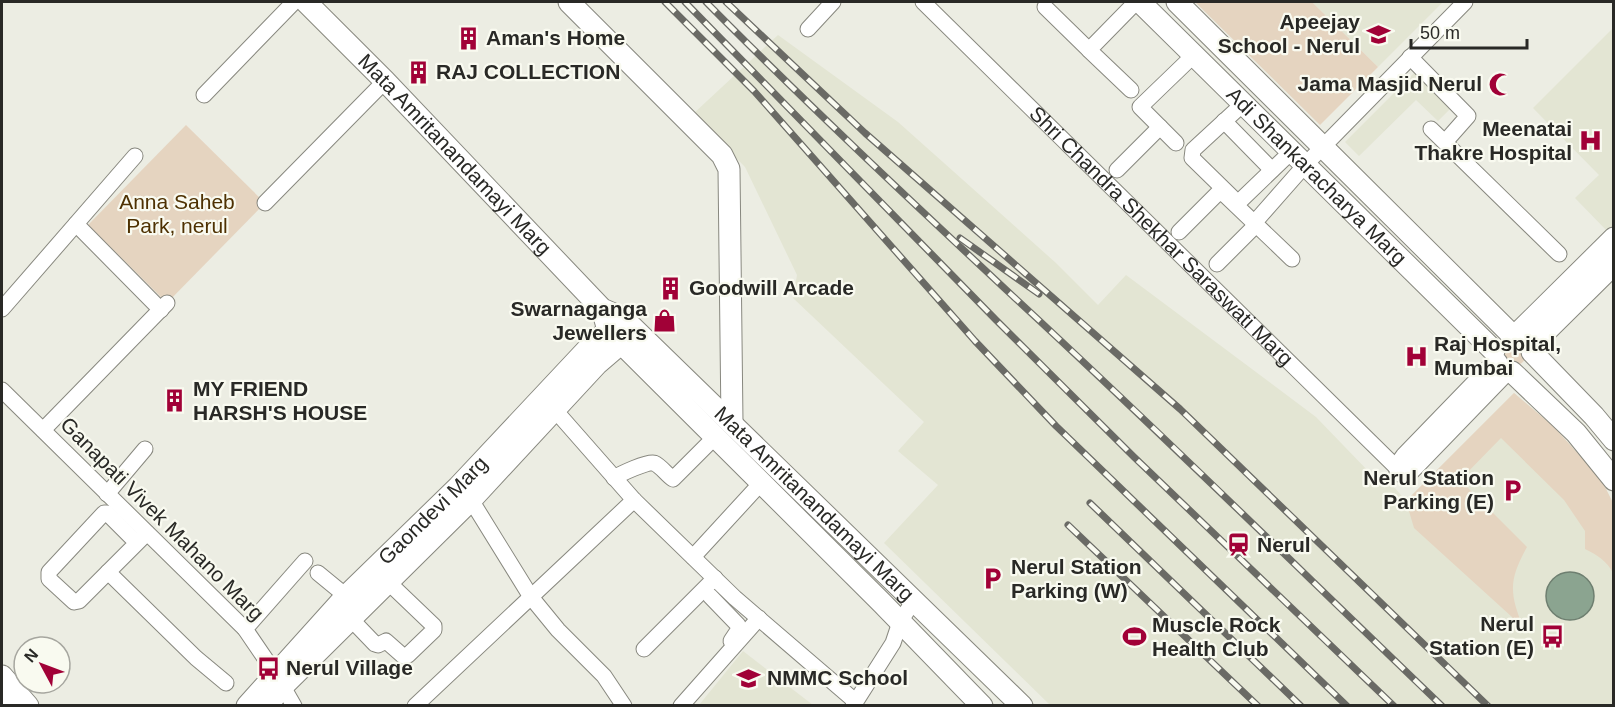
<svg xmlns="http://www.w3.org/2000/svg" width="1615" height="707" font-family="Helvetica,sans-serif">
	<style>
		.built { fill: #e3e5d3 }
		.green { fill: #e5d4c0 }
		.water { fill: #8ba490; stroke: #6e7f70; stroke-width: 1.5 }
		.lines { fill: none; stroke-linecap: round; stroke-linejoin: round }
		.street-casing { stroke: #88887f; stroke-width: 17 }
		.secondary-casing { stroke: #88887f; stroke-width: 23 }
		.street { stroke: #fff; stroke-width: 15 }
		.secondary { stroke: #fff; stroke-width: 21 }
		.rail-casing { stroke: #6a6a65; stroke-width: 7 }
		.rail { stroke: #f9faf0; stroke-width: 4.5; stroke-dasharray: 14; stroke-linecap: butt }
		.labels { text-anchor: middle; stroke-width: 4.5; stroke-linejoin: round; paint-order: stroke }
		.poi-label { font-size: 21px; font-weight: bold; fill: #292926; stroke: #f9faf0; text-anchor: start }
		.street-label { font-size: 21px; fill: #292926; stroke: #f9faf0 }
		.park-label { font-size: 21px; fill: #4e3102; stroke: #f9faf0 }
	</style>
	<rect width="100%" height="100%" fill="#ecede3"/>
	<g class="built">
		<polygon points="1312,2 1443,2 1378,67"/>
		<polygon points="1613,28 1614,228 1609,233 1575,198 1599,175 1533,108"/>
		<polygon points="778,35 898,122 1056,263 1098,305 1126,275 1316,417 1371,474 1395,488 1406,501 1514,393 1553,426 1601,479 1613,503 1613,705 1050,705 884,543 938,485 898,451 924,422 793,298 797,275 745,167 693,114"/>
		<polygon points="1415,72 1451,108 1438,121 1416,100 1359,156 1345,142"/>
		<polygon points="743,651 813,705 699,705"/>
	</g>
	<g class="green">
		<polygon points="1195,2 1312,2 1378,67 1320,125"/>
		<polygon points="186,125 265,203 167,303 88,225"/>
		<path d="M1506,341L1522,342L1527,355C1523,365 1518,366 1508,366L1500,347Z"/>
		<path d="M1514,393L1553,426L1601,479L1613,503V573C1607,561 1597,555 1585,549V531L1564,500L1501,438L1460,480L1527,547C1509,580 1509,592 1523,627L1414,528L1406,501Z"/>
	</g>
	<circle class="water" cx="1570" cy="596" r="24"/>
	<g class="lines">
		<defs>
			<g id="street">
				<path id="s1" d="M923,2L1400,471"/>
				<polyline points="1045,7 1089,50"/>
				<polyline points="808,29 833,2"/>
				<polyline points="1410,57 1468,116 1445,142"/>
				<polyline points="1131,90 1089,50 1136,2"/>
				<polyline points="204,95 294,2"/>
				<polyline points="1244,103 1193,150 1192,158 1235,200 1240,201 1292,151"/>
				<polyline points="1224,121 1272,170"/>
				<polyline points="1431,129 1559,254"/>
				<polyline points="1176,143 1140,107 1195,54"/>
				<polyline points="1117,170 1160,127"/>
				<polyline points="265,203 385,81"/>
				<polyline points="76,224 161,310"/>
				<polyline points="1179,232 1218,193 1222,192 1292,259"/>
				<polyline points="1217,264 1252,229 1254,223 1306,164 1465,2"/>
				<polyline points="2,309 135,156"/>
				<polyline points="2,390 245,629 275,673 294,706"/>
				<polyline points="554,409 634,500 735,598 855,701"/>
				<polyline points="43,430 167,303"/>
				<path d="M614,478C620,474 648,461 654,463C661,466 667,475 673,479L715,437"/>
				<polyline points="465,493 471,500 531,597 558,630 604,676 624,706"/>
				<polyline points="107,494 145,449"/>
				<polyline points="137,543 107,513 104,513 49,572 49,579 74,602 79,601 147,533"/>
				<polyline points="693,557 761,483"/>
				<polyline points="108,572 196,658 226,683"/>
				<polyline points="318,573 346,596"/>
				<polyline points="710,596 738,625 739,629 731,641"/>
				<polyline points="351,619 375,644 378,645 386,641 403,656 408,655 434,630 434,626 388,582"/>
				<polyline points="245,629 305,561"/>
				<polyline points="644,649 715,578"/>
				<polyline points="415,706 634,500"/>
				<polyline points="681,706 759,618"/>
				<polyline points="853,706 893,643 900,622 914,600"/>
			</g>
			<g id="secondary">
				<path id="s2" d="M306,2L385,81L602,309L623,318L1022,706"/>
				<polyline points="569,2 722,155 729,169 732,422"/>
				<path id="s3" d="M1140,2L1494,351"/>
				<polyline points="1177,2 1511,334"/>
				<polyline points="602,309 608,330 882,603 982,706"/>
				<polyline points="1517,334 1614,238"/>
				<polyline points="1531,346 1614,264"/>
				<polyline points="1532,352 1594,416 1614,440"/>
				<polyline points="1497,363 1406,457 1401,464 1400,471 1408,471 1414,465 1506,370"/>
				<polyline points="1512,372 1576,433 1614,480"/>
				<polyline points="2,676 28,706"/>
				<polyline points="2,702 4,706"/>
				<path id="s4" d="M247,706L346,596L458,487L594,342L618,322"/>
				<polyline points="267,706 282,687 471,500 597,364 632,334"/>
			</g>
		</defs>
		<use href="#street" class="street-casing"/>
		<use href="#secondary" class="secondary-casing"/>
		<use href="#street" class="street"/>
		<use href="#secondary" class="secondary"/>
		<defs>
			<g id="rail">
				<polyline points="665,2 754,91 975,341 1056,426 1347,706"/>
				<polyline points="685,2 996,320 1134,457 1394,706"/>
				<path d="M706,2C807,104 911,201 1016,299C1160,432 1300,570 1442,706"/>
				<polyline points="726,2 865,133 1180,409 1488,706"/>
				<polyline points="960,238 1039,294"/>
				<polyline points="1090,503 1301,706"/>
				<polyline points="1068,525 1258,706"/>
			</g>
		</defs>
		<use href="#rail" class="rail-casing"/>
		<use href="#rail" class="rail"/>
	</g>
	<defs>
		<symbol id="school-bare" viewBox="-9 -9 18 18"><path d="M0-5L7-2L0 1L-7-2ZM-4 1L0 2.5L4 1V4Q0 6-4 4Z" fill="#a10137" stroke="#f9faf0" stroke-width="2.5" paint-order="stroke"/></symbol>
		<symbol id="building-bare" viewBox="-9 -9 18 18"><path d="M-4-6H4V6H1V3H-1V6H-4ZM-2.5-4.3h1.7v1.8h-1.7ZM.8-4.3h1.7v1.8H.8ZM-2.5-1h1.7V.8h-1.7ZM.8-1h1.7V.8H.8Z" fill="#a10137" stroke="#f9faf0" stroke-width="2.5" paint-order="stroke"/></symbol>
		<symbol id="mosque-bare" viewBox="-9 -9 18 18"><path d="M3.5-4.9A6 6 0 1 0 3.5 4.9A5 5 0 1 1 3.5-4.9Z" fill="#a10137" stroke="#f9faf0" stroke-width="2.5" paint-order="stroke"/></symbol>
		<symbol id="hospital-bare" viewBox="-9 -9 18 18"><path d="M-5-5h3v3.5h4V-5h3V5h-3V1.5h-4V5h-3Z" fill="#a10137" stroke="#f9faf0" stroke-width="2.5" paint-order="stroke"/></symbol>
		<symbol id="shop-bare" viewBox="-9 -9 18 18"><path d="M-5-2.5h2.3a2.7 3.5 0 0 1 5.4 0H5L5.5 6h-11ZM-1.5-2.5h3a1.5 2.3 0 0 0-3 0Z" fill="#a10137" stroke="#f9faf0" stroke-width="2.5" paint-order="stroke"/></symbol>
		<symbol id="parking-bare" viewBox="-9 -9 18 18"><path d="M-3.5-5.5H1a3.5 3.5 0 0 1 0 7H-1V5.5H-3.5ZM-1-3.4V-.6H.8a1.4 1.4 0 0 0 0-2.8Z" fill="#a10137" stroke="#f9faf0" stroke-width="2.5" paint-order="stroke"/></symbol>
		<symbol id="station-bare" viewBox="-9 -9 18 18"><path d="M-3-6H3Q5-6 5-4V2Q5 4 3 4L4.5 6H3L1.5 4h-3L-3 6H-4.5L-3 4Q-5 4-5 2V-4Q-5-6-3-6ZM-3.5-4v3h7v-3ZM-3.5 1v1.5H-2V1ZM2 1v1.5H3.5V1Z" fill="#a10137" stroke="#f9faf0" stroke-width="2.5" paint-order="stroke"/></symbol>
		<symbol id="bus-bare" viewBox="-9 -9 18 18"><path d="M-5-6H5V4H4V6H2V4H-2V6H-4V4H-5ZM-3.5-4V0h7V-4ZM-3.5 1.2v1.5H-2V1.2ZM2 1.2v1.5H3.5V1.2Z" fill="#a10137" stroke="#f9faf0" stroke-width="2.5" paint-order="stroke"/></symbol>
		<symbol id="stadium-bare" viewBox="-9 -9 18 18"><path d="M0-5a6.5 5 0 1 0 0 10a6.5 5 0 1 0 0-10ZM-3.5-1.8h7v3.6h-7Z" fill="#a10137" stroke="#f9faf0" stroke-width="2.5" paint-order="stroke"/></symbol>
	</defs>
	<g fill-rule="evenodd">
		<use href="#school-bare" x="1362" y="18" width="33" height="33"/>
		<use href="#building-bare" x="452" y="22" width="33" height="33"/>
		<use href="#building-bare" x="402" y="56" width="33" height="33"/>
		<use href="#mosque-bare" x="1484" y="68" width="33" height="33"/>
		<use href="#hospital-bare" x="1574" y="124" width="33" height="33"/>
		<use href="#building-bare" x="654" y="272" width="33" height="33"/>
		<use href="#shop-bare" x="648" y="304" width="33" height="33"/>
		<use href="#hospital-bare" x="1400" y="340" width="33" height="33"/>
		<use href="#building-bare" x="158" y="384" width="33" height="33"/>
		<use href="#parking-bare" x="1496" y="474" width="33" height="33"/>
		<use href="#station-bare" x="1222" y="528" width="33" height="33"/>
		<use href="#parking-bare" x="976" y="562" width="33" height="33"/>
		<use href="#bus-bare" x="1536" y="620" width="33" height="33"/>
		<use href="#stadium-bare" x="1118" y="620" width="33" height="33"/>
		<use href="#bus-bare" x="252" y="652" width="33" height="33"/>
		<use href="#school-bare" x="732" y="662" width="33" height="33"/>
	</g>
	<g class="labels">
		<g class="poi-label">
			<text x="1360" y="29" text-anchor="end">Apeejay<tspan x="1360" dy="24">School - Nerul</tspan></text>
			<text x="486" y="45">Aman's Home</text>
			<text x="436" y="79">RAJ COLLECTION</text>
			<text x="1482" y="91" text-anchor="end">Jama Masjid Nerul</text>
			<text x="1572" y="136" text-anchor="end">Meenatai<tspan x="1572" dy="24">Thakre Hospital</tspan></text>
			<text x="689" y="295">Goodwill Arcade</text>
			<text x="647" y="316" text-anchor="end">Swarnaganga<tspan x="647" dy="24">Jewellers</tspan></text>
			<text x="1434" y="351">Raj Hospital,<tspan x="1434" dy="24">Mumbai</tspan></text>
			<text x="193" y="396">MY FRIEND<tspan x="193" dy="24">HARSH'S HOUSE</tspan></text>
			<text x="1494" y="485" text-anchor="end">Nerul Station<tspan x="1494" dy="24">Parking (E)</tspan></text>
			<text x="1257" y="552">Nerul</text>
			<text x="1011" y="574">Nerul Station<tspan x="1011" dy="24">Parking (W)</tspan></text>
			<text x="1534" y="631" text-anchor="end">Nerul<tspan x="1534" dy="24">Station (E)</tspan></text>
			<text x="1152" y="632">Muscle Rock<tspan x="1152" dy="24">Health Club</tspan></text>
			<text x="286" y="675">Nerul Village</text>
			<text x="767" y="685">NMMC School</text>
		</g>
		<g class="street-label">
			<text dy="7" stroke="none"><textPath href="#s2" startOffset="213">Mata Amritanandamayi Marg</textPath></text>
			<text dy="7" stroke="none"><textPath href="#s3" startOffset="248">Adi Shankaracharya Marg</textPath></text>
			<text dy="7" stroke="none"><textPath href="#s1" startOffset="334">Shri Chandra Shekhar Saraswati Marg</textPath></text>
			<text dy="7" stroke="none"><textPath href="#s2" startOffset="716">Mata Amritanandamayi Marg</textPath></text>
			<text dy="7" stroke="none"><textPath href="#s4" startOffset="270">Gaondevi Marg</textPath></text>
			<text transform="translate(162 519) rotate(45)" y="7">Ganapati Vivek Mahano Marg</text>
		</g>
		<g class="park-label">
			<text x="177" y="209">Anna Saheb<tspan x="177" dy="24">Park, nerul</tspan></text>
		</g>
	</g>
	<rect width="1615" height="707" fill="none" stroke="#292926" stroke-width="6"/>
	<g transform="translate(42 665) rotate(311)"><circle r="28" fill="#f9faf0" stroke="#a6a69f" stroke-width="1.5"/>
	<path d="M0-4.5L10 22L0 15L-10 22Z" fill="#a10137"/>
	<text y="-9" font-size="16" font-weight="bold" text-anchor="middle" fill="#292926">N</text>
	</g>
	<path d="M1411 39v9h116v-9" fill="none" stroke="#292926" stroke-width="3"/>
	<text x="1420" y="39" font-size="18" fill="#292926" stroke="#f9faf0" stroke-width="4.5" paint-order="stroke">50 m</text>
</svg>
